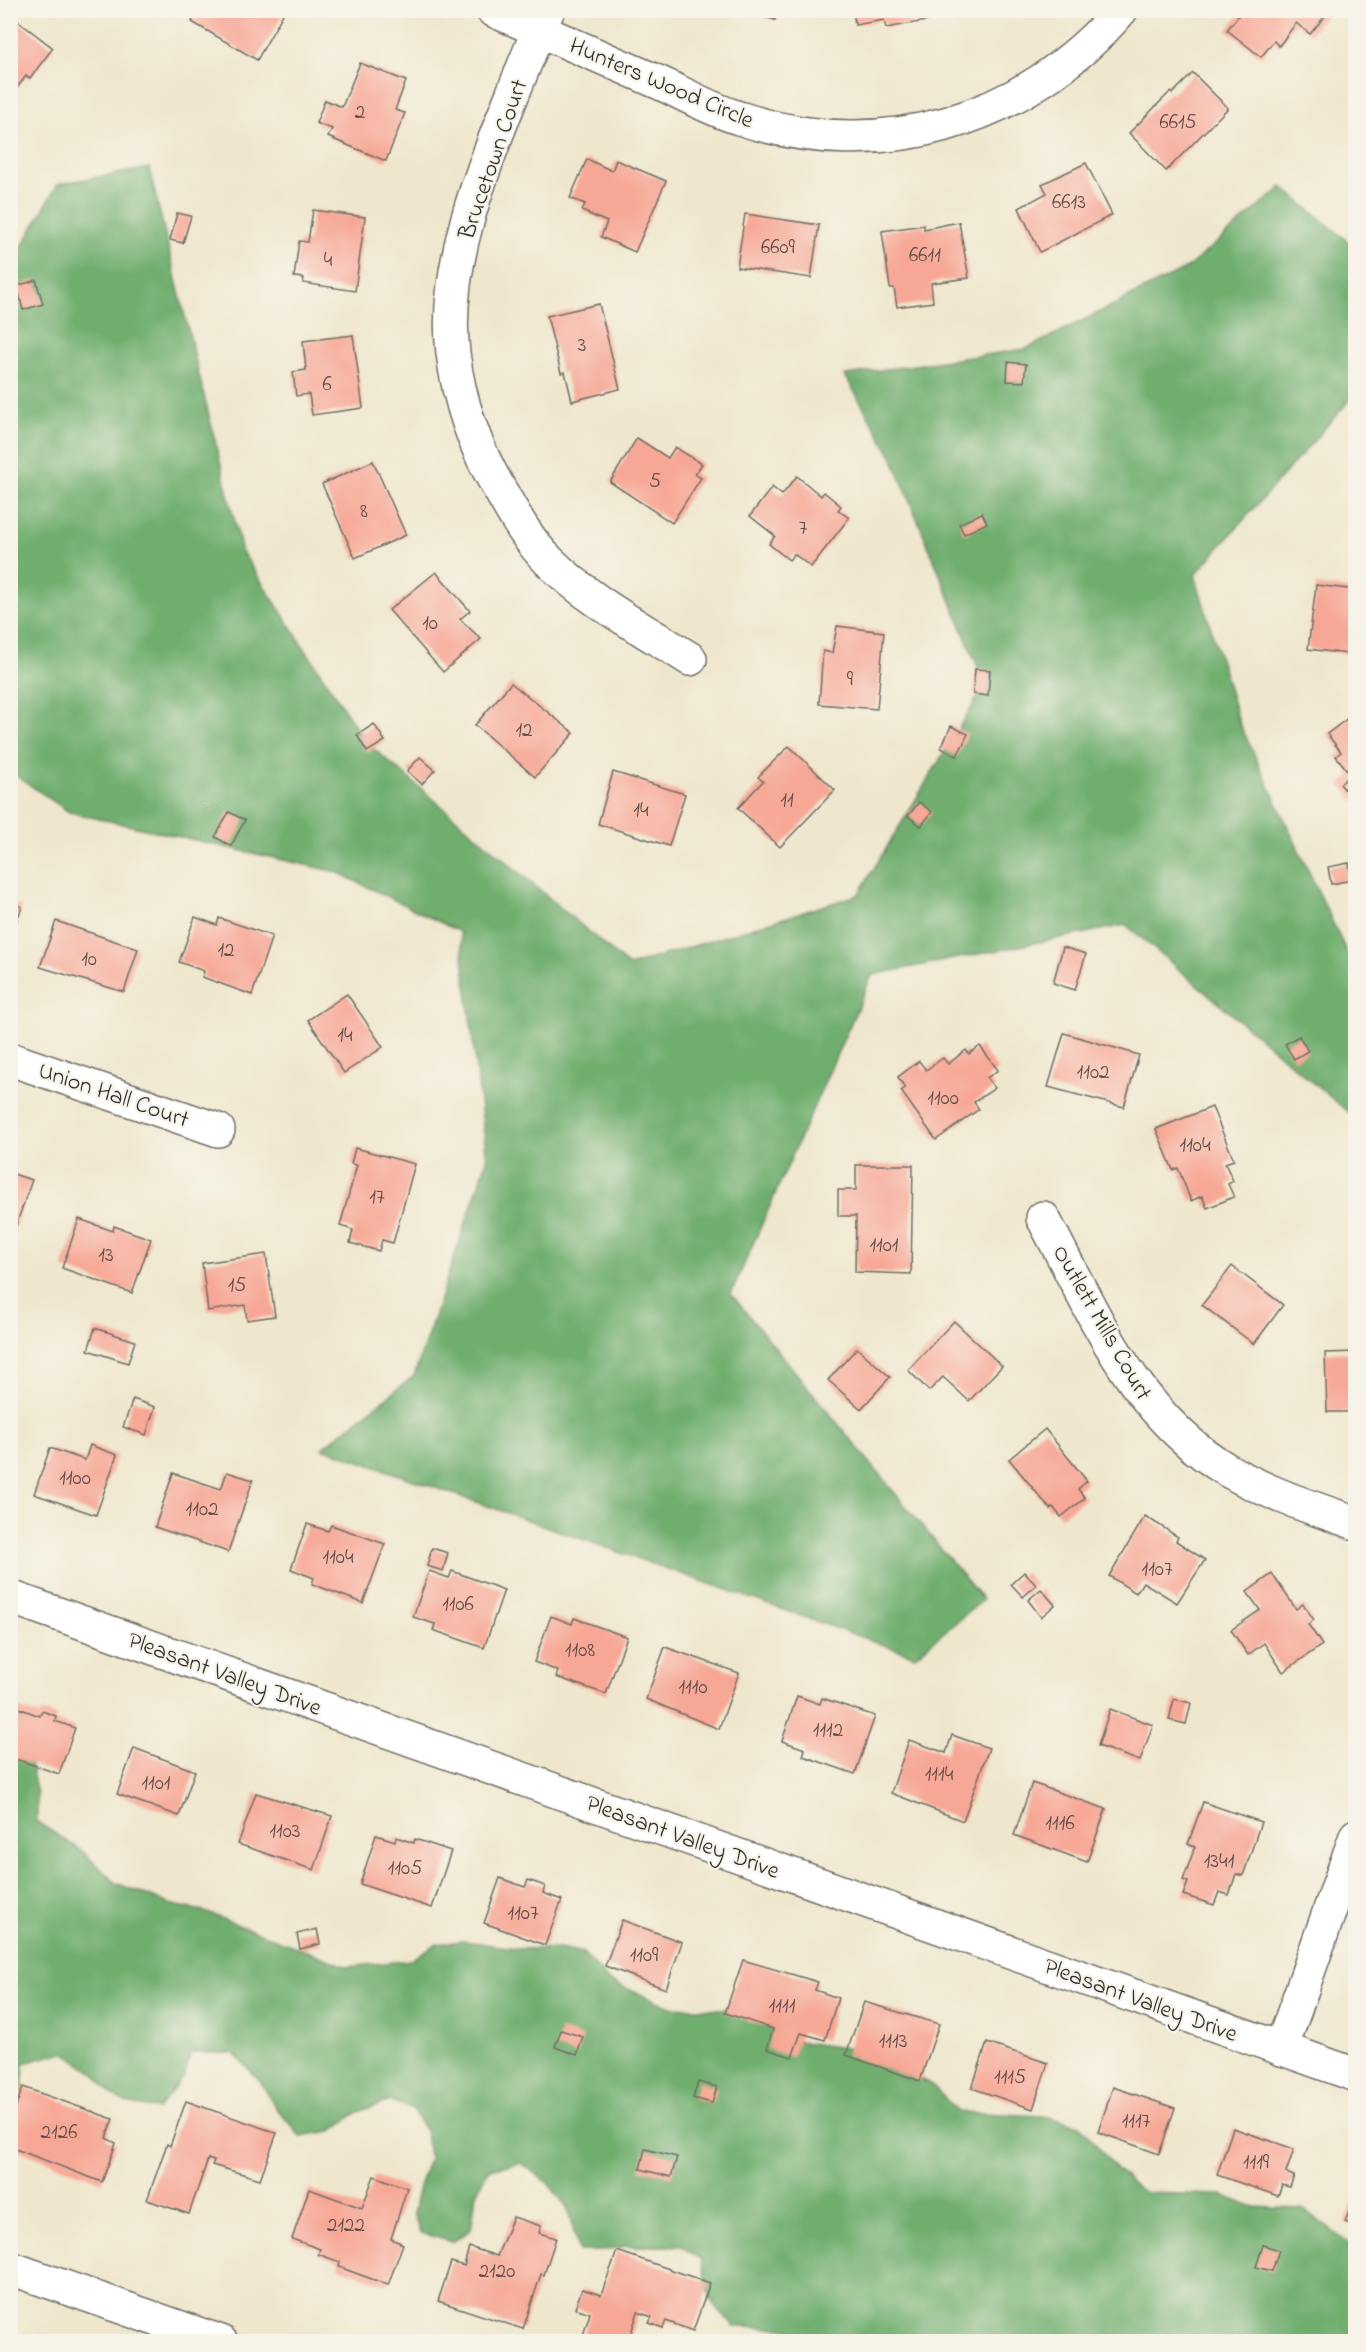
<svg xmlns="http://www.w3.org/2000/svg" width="1366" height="2352" font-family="'Indie Flower',sans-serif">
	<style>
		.forest { fill: #70ae6e; stroke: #4e6c4c; stroke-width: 1.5 }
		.building { fill: #f7a795 }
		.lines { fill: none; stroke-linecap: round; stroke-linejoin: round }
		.minor-casing { stroke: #706d64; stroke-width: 36 }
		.tertiary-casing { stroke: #706d64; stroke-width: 36 }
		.minor { stroke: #fff; stroke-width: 33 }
		.tertiary { stroke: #fff; stroke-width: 33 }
		.labels { text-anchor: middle; stroke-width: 4.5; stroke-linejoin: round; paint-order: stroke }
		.number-label { font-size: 21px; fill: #5e4a46 }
		.street-label { font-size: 24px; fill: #2b2b2b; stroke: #f7f3e8 }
	</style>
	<rect width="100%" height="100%" fill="#f7f3e8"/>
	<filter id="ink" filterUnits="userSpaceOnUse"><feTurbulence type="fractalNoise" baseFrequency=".0167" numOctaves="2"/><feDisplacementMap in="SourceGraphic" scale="12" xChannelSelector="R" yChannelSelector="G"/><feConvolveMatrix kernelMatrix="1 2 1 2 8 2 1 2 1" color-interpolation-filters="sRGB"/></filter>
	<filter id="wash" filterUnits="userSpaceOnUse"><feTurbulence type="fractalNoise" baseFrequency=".008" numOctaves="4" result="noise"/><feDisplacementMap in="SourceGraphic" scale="24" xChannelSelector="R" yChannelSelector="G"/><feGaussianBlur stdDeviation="1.35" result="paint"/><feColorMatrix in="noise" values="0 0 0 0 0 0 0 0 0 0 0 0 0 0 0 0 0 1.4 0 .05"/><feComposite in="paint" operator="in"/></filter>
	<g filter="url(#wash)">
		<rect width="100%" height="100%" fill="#efe7cd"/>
		<g class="forest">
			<polygon points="149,168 242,552 365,741 629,966 858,895 985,685 892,457 845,375 1026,349 1187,268 1282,187 1355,247 1355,394 1195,575 1239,722 1355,970 1355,1118 1126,925 872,975 731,1294 983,1600 915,1656 322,1448 414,1376 487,1160 460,932 337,872 69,812 11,772 11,266 58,184"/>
			<polygon points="11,1742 28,1753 37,1794 37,1822 82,1851 116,1883 169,1904 205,1912 348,1967 411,1960 436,1944 463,1941 522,1949 560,1948 583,1953 609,1981 671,2007 746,2010 787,2040 867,2051 932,2085 958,2112 1044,2116 1080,2125 1116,2169 1144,2193 1222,2195 1252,2207 1303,2209 1355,2248 1355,2341 811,2342 788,2328 734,2327 711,2301 701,2259 681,2246 626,2246 602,2251 579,2251 567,2207 547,2182 520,2163 488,2169 476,2194 471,2230 452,2242 421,2233 413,2214 419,2186 429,2159 426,2131 411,2108 390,2101 358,2112 332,2131 300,2136 277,2109 260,2081 233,2053 191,2053 184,2076 158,2109 125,2103 110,2093 96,2075 64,2052 24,2063 20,2139 11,2166"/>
		</g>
		<g id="blocks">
			<g class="building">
				<polygon points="199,10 277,10 283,14 257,60 192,22"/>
				<polygon points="743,10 778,10 775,20"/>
				<polygon points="853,10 936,10 938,19 886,28 884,20 855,25"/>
				<polygon points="1243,10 1320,10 1326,15 1310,34 1296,23 1279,46 1274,41 1261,57 1227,30"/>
				<polygon points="10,15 53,48 30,78 26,76 10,97"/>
				<polygon points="360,63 406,81 395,110 405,113 386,161 328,137 332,129 316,123 325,100 342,107"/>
				<polygon points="1193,73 1228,108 1166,171 1129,133 1170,92 1172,94"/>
				<polygon points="587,159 612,171 616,160 666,181 635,252 601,237 607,222 582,211 585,204 570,198"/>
				<polygon points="1086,163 1112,215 1040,252 1019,208 1047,193 1042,184"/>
				<polygon points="313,210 365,217 355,291 303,283 304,278 294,277 299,241 308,242"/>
				<polygon points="177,213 191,216 183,243 170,240"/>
				<polygon points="745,214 819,225 811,278 737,267"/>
				<polygon points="959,222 969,278 931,283 933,302 897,307 894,288 890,288 882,231 924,225 924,229"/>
				<polygon points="36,280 43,304 23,310 17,286"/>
				<polygon points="599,304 620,389 572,401 565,372 561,373 547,316"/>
				<polygon points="353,335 363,408 312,415 309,394 296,396 293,372 306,370 303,341"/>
				<polygon points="1008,362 1026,364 1024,382 1007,381"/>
				<polygon points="637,438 668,458 675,447 702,464 695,474 701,478 672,523 610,482"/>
				<polygon points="373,461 406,535 355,558 322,484"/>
				<polygon points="797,476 821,496 824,492 841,506 838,510 849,518 811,567 794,554 789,560 769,544 775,536 750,516 772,487 782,495"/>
				<polygon points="982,513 987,523 964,534 959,524"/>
				<polygon points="436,572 470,611 460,619 481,639 443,672 389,610"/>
				<polygon points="1316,585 1356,590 1356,655 1308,649"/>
				<polygon points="837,626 884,632 877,709 819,704 823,651 832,653"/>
				<polygon points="975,669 990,670 988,696 973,694"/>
				<polygon points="511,683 574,733 535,777 475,725"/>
				<polygon points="1356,712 1356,803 1340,784 1351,775 1336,756 1341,752 1327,734"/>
				<polygon points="374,724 385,741 367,752 357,735"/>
				<polygon points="951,726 968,734 957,756 941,748"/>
				<polygon points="789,746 835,790 780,847 738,808 763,781 758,777"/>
				<polygon points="420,757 435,770 422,784 407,771"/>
				<polygon points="613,772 685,794 669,846 598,824"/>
				<polygon points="919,802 932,812 921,826 908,816"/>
				<polygon points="229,812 245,820 231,846 215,837"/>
				<polygon points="1349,863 1352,880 1331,884 1328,867"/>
				<polygon points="10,903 22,907 11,936 10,936"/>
				<polygon points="195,917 217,925 219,918 272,936 252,995 202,977 204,971 179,962"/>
				<polygon points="56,921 138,949 124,992 40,967"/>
				<polygon points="1063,947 1086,954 1075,990 1053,983"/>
				<polygon points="347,994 383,1047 344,1073 308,1020"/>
				<polygon points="1064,1033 1139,1055 1124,1107 1048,1087"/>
				<polygon points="1299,1036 1308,1051 1294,1059 1285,1044"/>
				<polygon points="980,1046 998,1070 987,1078 995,1088 974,1102 979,1109 936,1140 901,1091 905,1088 898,1077 919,1061 926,1070 943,1058 948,1064 966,1050 969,1054"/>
				<polygon points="1212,1107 1234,1160 1225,1163 1233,1181 1228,1184 1234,1197 1207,1208 1202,1196 1191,1201 1178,1168 1173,1170 1156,1129"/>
				<polygon points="355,1148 415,1164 393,1243 382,1240 379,1251 350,1243 353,1230 340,1226 357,1165 351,1164"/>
				<polygon points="856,1165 913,1165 911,1274 855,1272 856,1216 838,1216 838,1190 856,1190"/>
				<polygon points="10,1173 32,1180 13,1234 10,1233"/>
				<polygon points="79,1219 113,1231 114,1226 151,1239 132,1293 62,1268"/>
				<polygon points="266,1254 275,1316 247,1320 245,1305 208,1311 202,1263"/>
				<polygon points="1232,1266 1283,1305 1254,1344 1202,1305"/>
				<polygon points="954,1321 1002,1366 969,1401 943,1377 929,1391 908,1370"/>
				<polygon points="95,1328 135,1341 128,1363 88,1350"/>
				<polygon points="857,1348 890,1377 861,1409 828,1380"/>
				<polygon points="1356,1352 1356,1412 1327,1412 1325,1353"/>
				<polygon points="133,1399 155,1407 146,1435 123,1427"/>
				<polygon points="1045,1429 1087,1481 1078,1489 1085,1498 1061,1517 1053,1507 1050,1509 1009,1459"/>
				<polygon points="90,1445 117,1455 96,1515 34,1494 50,1448 85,1460"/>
				<polygon points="227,1472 253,1480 228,1552 155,1527 173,1473 221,1489"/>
				<polygon points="1145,1516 1178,1537 1176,1541 1205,1560 1177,1603 1143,1582 1136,1593 1109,1576"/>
				<polygon points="307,1524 328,1531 331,1525 385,1544 363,1603 312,1584 314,1578 291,1569"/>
				<polygon points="432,1548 448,1553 443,1571 427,1566"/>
				<polygon points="429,1571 449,1578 452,1571 504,1590 484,1648 433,1630 435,1624 413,1617"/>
				<polygon points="1024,1572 1036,1585 1023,1597 1011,1584"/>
				<polygon points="1272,1574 1296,1609 1303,1604 1314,1620 1308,1624 1322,1645 1283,1672 1264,1643 1248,1655 1231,1630 1260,1610 1247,1592"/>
				<polygon points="1041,1589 1055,1605 1041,1617 1028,1600"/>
				<polygon points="551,1616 572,1624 574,1618 627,1637 606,1694 556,1677 558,1671 534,1662"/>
				<polygon points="665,1647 739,1673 719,1729 646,1699"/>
				<polygon points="797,1696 820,1704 822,1698 875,1716 855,1774 803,1756 805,1749 782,1741"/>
				<polygon points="1174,1699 1191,1703 1186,1724 1169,1720"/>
				<polygon points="13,1706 40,1716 42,1711 56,1716 55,1721 75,1728 59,1774 10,1757 10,1714"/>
				<polygon points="1110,1709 1153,1725 1140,1761 1098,1746"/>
				<polygon points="952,1735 989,1748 963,1821 891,1793 909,1740 946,1753"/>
				<polygon points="134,1748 195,1771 179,1816 117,1794"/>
				<polygon points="1032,1783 1106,1809 1087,1862 1014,1835"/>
				<polygon points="256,1793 332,1816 314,1870 238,1844"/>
				<polygon points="1203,1802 1261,1822 1243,1876 1236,1874 1229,1895 1219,1892 1214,1905 1183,1895 1188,1882 1183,1880 1195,1847 1188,1844"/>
				<polygon points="376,1835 395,1841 396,1837 414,1843 415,1839 451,1851 432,1908 360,1884"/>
				<polygon points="500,1878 525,1887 528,1880 545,1886 543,1893 562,1900 545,1945 484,1923"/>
				<polygon points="622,1920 682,1942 666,1989 605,1966"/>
				<polygon points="317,1929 320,1944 300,1949 297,1934"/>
				<polygon points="743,1960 818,1982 815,1990 838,1998 825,2040 801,2033 792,2057 767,2049 773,2029 725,2013"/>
				<polygon points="864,2002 939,2024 920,2081 846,2055"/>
				<polygon points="561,2030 583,2037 577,2055 555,2047"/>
				<polygon points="987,2043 1048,2063 1033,2109 972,2088"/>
				<polygon points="698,2082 717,2087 712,2103 693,2098"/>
				<polygon points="23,2087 113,2119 106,2138 116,2143 102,2182 10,2147 10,2123"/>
				<polygon points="1113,2087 1175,2108 1159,2154 1098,2132"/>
				<polygon points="186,2101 277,2133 260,2179 212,2165 214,2161 208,2159 189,2214 147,2200 167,2144 170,2146"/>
				<polygon points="1233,2128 1294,2149 1286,2173 1294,2176 1290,2187 1282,2185 1278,2196 1217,2175"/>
				<polygon points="645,2149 677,2157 671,2177 640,2169"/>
				<polygon points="374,2176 407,2188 391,2239 403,2244 388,2285 339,2267 340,2262 318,2254 320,2249 292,2239 309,2189 362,2208"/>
				<polygon points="1356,2193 1356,2226 1345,2222"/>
				<polygon points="513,2217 541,2226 539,2233 556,2238 544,2275 541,2274 523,2329 438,2301 451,2262 464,2266 469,2247 497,2256"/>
				<polygon points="1263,2245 1279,2250 1272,2271 1256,2267"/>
				<polygon points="617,2251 710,2283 693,2331 666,2321 663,2328 649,2323 652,2317 638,2312 628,2342 581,2342 590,2313 575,2308 582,2289 601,2295"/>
			</g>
		</g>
	</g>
	<g filter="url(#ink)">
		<use href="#blocks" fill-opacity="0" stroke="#706d64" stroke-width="1.5"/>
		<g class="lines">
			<defs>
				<g id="minor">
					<path d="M493,10C549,34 604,59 660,83C686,95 712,110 739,118C880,165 1025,122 1121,10"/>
					<path d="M548,10C534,39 523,69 511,98C480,175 443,269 453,353C459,402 475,448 500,490C513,513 529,542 549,561C589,601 643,629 690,659"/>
					<polyline points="10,1059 218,1130"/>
					<path d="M1043,1218C1094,1312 1133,1415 1229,1471C1269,1494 1313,1508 1356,1523"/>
					<polyline points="1281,2049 1356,1836"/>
					<polyline points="10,2268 221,2342"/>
				</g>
				<polyline id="tertiary" points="10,1597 1356,2075"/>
			</defs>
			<use href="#minor" class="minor-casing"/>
			<use href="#tertiary" class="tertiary-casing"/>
			<use href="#minor" class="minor"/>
			<use href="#tertiary" class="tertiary"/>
		</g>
	</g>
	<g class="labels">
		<g class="number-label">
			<text x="360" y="118">2</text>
			<text x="1178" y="128">6615</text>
			<text x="1069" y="208">6613</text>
			<text x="778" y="253">6609</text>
			<text x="925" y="261">6611</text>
			<text x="328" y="266">4</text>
			<text x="582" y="351">3</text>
			<text x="327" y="390">6</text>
			<text x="655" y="487">5</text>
			<text x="364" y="517">8</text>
			<text x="803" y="534">7</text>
			<text x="430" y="629">10</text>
			<text x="850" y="685">9</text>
			<text x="524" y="736">12</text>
			<text x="787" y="806">11</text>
			<text x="641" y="816">14</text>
			<text x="226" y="956">12</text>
			<text x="89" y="965">10</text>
			<text x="345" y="1041">14</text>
			<text x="1093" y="1078">1102</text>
			<text x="943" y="1104">1100</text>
			<text x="1195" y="1151">1104</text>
			<text x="377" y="1203">17</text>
			<text x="884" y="1251">1101</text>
			<text x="106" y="1261">13</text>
			<text x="237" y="1291">15</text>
			<text x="75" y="1484">1100</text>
			<text x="202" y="1515">1102</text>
			<text x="338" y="1563">1104</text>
			<text x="1157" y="1575">1107</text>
			<text x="458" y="1610">1106</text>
			<text x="580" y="1656">1108</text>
			<text x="693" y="1693">1110</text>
			<text x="828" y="1736">1112</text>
			<text x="939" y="1780">1114</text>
			<text x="156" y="1789">1101</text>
			<text x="1060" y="1829">1116</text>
			<text x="285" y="1837">1103</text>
			<text x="1219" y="1867">1341</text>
			<text x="405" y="1874">1105</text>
			<text x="523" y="1919">1107</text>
			<text x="644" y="1961">1109</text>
			<text x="782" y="2012">1111</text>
			<text x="893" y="2047">1113</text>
			<text x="1010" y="2083">1115</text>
			<text x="1136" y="2127">1117</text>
			<text x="59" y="2138">2126</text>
			<text x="1256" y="2168">1119</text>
			<text x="346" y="2231">2122</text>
			<text x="497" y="2277">2120</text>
		</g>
		<g class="street-label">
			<text transform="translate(662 82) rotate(23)" y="8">Hunters Wood Circle</text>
			<text transform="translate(492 159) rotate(-71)" y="8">Brucetown Court</text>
			<text transform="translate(114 1094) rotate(19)" y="8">Union Hall Court</text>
			<text transform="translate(1103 1322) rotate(60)" y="8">Outlett Mills Court</text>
			<text transform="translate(225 1673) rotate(20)" y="8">Pleasant Valley Drive</text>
			<text transform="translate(683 1836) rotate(20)" y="8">Pleasant Valley Drive</text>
			<text transform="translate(1141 1999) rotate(20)" y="8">Pleasant Valley Drive</text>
		</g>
	</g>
	<rect width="1366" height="2352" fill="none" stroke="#f7f3e8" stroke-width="36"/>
</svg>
